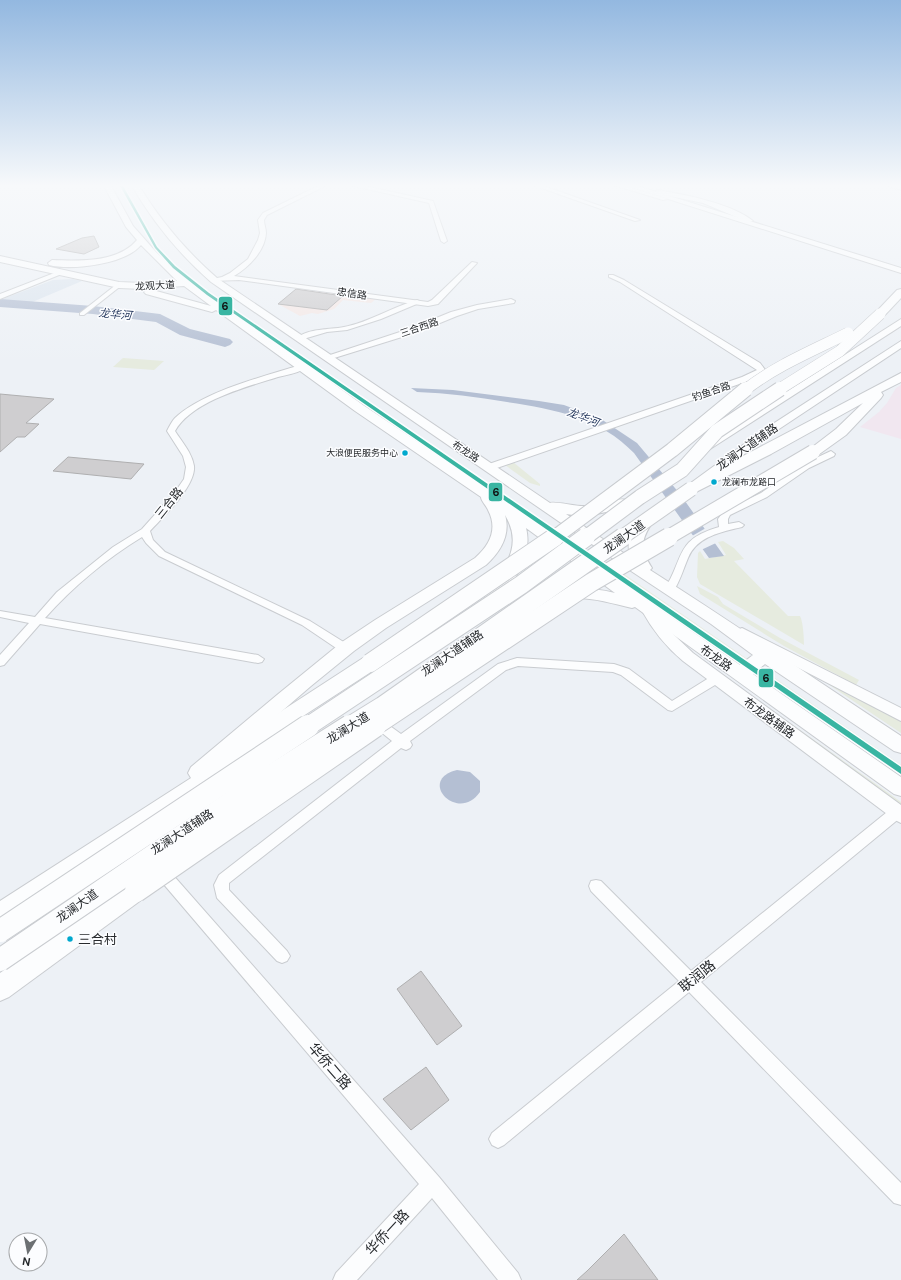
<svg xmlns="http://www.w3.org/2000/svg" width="901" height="1280" font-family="'DM Sans','Noto Sans SC',sans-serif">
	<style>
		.commercial { fill: #f4e8e6 }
		.industrial { fill: #f1e7f0 }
		.built { fill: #dbe4ee }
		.green { fill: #e6ebdf }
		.water { fill: #b4bfd3 }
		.pier { fill: #edf1f6 }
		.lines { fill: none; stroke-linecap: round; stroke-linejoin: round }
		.river { fill: #b4bfd3; fill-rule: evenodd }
		.building { fill: #cfced0; stroke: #afafb0 }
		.minor-casing { stroke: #c9ccd0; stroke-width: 2 }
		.tertiary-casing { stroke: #c9ccd0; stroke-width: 2 }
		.secondary-casing { stroke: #c9ccd0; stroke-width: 2 }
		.primary-casing { stroke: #c9ccd0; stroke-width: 2 }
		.trunk-casing { stroke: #c9ccd0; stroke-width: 2 }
		.minor { fill: #fcfdfe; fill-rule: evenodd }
		.tertiary { fill: #fcfdfe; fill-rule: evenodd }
		.secondary { fill: #fcfdfe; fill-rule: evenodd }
		.primary { fill: #fcfdfe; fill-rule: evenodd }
		.trunk { fill: #fcfdfe; fill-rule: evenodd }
		.trunk-bridge-far3-casing { stroke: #c9ccd0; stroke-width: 12; stroke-linecap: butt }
		.trunk-bridge-far2-casing { stroke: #c9ccd0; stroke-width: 16; stroke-linecap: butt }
		.trunk-bridge-far1-casing { stroke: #c9ccd0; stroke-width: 20; stroke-linecap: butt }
		.trunk-bridge-casing { stroke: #c9ccd0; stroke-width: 24; stroke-linecap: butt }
		.trunk-bridge-far3 { stroke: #fcfdfe; stroke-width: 11 }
		.trunk-bridge-far2 { stroke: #fcfdfe; stroke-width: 14 }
		.trunk-bridge-far1 { stroke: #fcfdfe; stroke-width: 18 }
		.trunk-bridge { stroke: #fcfdfe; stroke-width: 22 }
		.metro-1-casing { stroke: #fcfdff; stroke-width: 3 }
		.metro-1 { fill: #39b5a2; fill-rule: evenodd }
		.bus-dot { fill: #00a9ce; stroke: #fcfdff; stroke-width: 1.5 }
		.labels { text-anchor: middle; stroke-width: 3; stroke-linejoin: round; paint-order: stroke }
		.far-bus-label { font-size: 9px; fill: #272a2d; stroke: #fcfdff; text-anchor: end }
		.far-street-label { font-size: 10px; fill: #272a2d; stroke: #fcfdff }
		.far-water-label { font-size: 11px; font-style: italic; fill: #21345a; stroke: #fcfdff }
		.street-label { font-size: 12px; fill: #272a2d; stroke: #fcfdff }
		.near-bus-label { font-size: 13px; fill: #272a2d; stroke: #fcfdff; text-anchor: start }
		.near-street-label { font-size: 14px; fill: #272a2d; stroke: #fcfdff }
		.line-badge { stroke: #fcfdff; stroke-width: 1.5 }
		.pale-badge-label { font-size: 11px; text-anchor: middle; font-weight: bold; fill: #111 }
	</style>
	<rect width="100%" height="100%" fill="#edf1f6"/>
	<polygon class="commercial" points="298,288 377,298 371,303 343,300 334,309 318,314 312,313 300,316 278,304"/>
	<polygon class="industrial" points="901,385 901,439 860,427 879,412 887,403 896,388"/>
	<polygon class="built" points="73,279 82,281 30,303 0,300 53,280"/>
	<g class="green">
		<polygon points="123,358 164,361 154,370 113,367"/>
		<polygon points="513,462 540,484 540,486 530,483 505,465"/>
		<path d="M723,541L734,548L744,559L734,561L788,616H800C803,621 804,638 804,645L700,584L697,577L698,553L700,551L705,559L726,555L718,542Z"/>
		<polygon points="618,570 901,765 901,771 613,572"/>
		<polygon points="697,586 718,597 723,604 780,638 859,680 856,685 784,646 700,594"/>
		<polygon points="681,645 901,802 901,807"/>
		<polygon points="813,674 901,721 901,733"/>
	</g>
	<g class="water">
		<path d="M411,388L453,390L539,401L564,405L601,419L637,443L680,494L724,556L709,558L634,453C601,418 554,409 507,402C477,397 447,393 417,392Z"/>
		<path d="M457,770L470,772L480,781V792C458,824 416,780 457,770Z"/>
	</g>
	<polygon class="pier" points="706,528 716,543 701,550 692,536"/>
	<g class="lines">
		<polygon class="river" points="0,299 93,306 160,314 190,329 230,339 233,342 230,345 225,347 180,335 156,322 93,314 0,307"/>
	</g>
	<g class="building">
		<polygon points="94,236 99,247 84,254 56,249 82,238"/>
		<polygon points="296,289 343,296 327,310 278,304"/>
		<polygon points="0,394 54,399 26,423 39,424 25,437 17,437 0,452"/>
		<polygon points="68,457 144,464 131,479 53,471"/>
		<polygon points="421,971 462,1026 437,1045 397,989"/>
		<polygon points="426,1067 449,1100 411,1130 383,1099"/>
		<polygon points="624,1234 658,1280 577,1280 587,1271"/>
	</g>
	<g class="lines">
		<defs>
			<g id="minor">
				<polygon points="117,284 122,285 84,315 80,315 80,313"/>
				<path d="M417,300L419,301V303L381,319L347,330L327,332L300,340L297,338C309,328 329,330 344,327C370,322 392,307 417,300Z"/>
				<path d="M300,365L307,367C300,373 286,375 278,377C246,387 192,401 175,431C182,442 192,453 194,466C196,486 163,517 150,531L153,540L165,552L310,621L350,646L352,649L350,652H342L302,625L159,556L146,543L142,537C106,559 73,587 45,618L258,655L264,659L262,662L258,663L40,624L4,665L0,666V655L29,623L0,617V611L35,617L57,592L113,547L142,529L175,492L184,479L186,467L183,456L167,431C169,427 172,421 175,418C204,391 263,377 300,365Z"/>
				<path d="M831,451L835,454L834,456L809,468L767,497L730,515L728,519V524L739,522L744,525L742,527C722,532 697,536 688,558C683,570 680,581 673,592H665L664,590C685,558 674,540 719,527L718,519L724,511L761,493L803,464Z"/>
				<polygon points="517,658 614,664 629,669 672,701 712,676 720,676 722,679 720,682 672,711 668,710 621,675 613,672 518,666 506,670 410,741 412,745 410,748 406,750 401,748 229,883 229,890 287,951 290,956 287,961 282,963 277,961 217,898 214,885 219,875 392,741 371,724 369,721 371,718 379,718 401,734 498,664"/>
				<polygon points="897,807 901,808 901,817 701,982 901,1183 901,1205 894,1203 689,992 504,1145 498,1148 492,1145 489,1139 492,1133 679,981 591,891 589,886 591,881 596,880 601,881 691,971 892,808"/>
				<polygon points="160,864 165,866 439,1177 518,1273 521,1280 498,1280 432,1198 357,1280 333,1280 336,1273 419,1184 155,874 153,870 155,866"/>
			</g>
			<g id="tertiary">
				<path d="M322,184H329L267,215L264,220C264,224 266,229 266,233C265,251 249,267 234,276L428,302L432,300L472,262L477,263L438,304L428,306L239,280L212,281V279L222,277L230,273L248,259L258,240L260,233L258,220L263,213Z"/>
				<polygon points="345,184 356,184 433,201 447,241 444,243 441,241 429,203"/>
				<polygon points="530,184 538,184 640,220 635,221"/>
				<polygon points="610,184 619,184 668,199 663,200"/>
				<path d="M657,190C683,194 733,204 753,221L748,222L703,203L655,193Z"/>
				<polygon points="62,270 65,272 64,273 0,299 0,294"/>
				<polygon points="609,275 613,275 624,280 760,363 766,371 748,381 494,469 486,469 485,467 486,465 742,377 757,370 620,282 609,277"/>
				<polygon points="511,299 515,301 514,303 478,309 457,316 418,332 331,359 328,359 324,357 412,328 451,312 477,305"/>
			</g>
			<g id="secondary">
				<polygon points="621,184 631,184 901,268 901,273"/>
				<polygon points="901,319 901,326 707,451 699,451 697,449"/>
				<polygon points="901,341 901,348 770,435 698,488 694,489 688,485 762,431"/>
				<path d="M648,604L653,606L671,632L693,653L901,805V823L895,820L683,661C665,646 652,629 641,609L643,606Z"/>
				<polygon points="742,628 901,708 901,721 737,636 735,633 737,630"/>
			</g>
			<path id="primary" d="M103,184H110L133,226L156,252L182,276L188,280L193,281L194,284L363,405L513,506L740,665L753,655L711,624L628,569L211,282C179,254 152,221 131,184H138C159,219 186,251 217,278L550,503C556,501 576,507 587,506C600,505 616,497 628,500L630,503L628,506C608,512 587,518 566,514L631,558C624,540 633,527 644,514H654L656,517C642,537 638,546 652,568L650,570C735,624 817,681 901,736V753L894,751L765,664L753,674L901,777V796L894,794L635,607L632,608C611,603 592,597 570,598C557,599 541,606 529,603L527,599L529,595C558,587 586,586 615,593L526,528C533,555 515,580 499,600L493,601L487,600L485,596C502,570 525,548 505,515C511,535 500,552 486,565L386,628L354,651L311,686L223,762L227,764L230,769L227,774L8,921L0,924V901L191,778L188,773L191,767L277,695L342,642L375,620L475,558C490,545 498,529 488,510C486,505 481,501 481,497L355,411L216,310L212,312L146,294L144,292L149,289L211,306L184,286L143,289L119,288L0,262V256L119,282L143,283L177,281L141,245C126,264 72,271 49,265L48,263L52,260C79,261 118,263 137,240L126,227Z"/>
			<g id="trunk">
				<polygon points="889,184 901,185 901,190 889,186"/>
				<polygon points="901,289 901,298 884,316 876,316 875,314 876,312 897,290"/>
				<polygon points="901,373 901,382 881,392 883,395 881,398 846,435 818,455 808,455 806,452 836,429 863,403 771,454 696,492 686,492 684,489 686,486"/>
				<polygon points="370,657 377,658 379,663 377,668 297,720 215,782 208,784 201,782 197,776 201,770 283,710 363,658"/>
				<polygon points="136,880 144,884 148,891 144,898 9,997 0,1001 0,973 128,884"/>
			</g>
		</defs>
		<use href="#minor" class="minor-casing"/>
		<use href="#tertiary" class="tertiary-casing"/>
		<use href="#secondary" class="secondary-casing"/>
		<use href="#primary" class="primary-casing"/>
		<use href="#trunk" class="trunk-casing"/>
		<use href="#minor" class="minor"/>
		<use href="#tertiary" class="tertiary"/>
		<use href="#secondary" class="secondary"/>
		<use href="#primary" class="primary"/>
		<use href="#trunk" class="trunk"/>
		<defs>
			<g id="trunk-bridge-far3">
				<path d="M745,390C775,366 814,350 848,333"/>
				<polyline points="778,390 840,351 880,314"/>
			</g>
			<g id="trunk-bridge-far2">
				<polyline points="554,538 672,450 746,389"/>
				<polyline points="585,538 640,497 682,470 717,431 780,389"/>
				<polyline points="621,538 691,489"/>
				<polyline points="667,538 813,452"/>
			</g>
			<g id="trunk-bridge-far1">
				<polyline points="370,663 555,537"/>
				<polyline points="307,727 521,585 586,537"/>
				<polyline points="348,727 382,706 623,537"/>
				<polyline points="374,727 592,582 669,537"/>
			</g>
			<g id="trunk-bridge">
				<polyline points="136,891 375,726"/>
				<polyline points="0,931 308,726"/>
				<polyline points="0,960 257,785 350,726"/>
			</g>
		</defs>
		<use href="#trunk-bridge-far3" class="trunk-bridge-far3-casing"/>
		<use href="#trunk-bridge-far2" class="trunk-bridge-far2-casing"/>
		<use href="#trunk-bridge-far1" class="trunk-bridge-far1-casing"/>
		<use href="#trunk-bridge" class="trunk-bridge-casing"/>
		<use href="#trunk-bridge-far3" class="trunk-bridge-far3"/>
		<use href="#trunk-bridge-far2" class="trunk-bridge-far2"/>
		<use href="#trunk-bridge-far1" class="trunk-bridge-far1"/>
		<use href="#trunk-bridge" class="trunk-bridge"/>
		<defs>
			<polygon id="metro-1" points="119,184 122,184 157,247 175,266 209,293 901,767 901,774 207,295 173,268 155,248"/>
		</defs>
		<use href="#metro-1" class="metro-1-casing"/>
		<use href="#metro-1" class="metro-1"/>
	</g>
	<linearGradient id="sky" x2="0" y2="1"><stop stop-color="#93b8e0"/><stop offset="0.51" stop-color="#f7f9fb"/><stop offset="1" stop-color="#f7f9fb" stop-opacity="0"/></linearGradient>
	<rect width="901" height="364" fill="url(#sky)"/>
	<g class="bus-dot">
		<circle cx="405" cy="453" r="3.5"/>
		<circle cx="714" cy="482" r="3.5"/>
		<circle cx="70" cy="939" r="3.5"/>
	</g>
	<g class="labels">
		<g class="far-bus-label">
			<text x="398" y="456">大浪便民服务中心</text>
			<text x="722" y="485" text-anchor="start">龙澜布龙路口</text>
		</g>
		<g class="far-street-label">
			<text transform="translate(155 285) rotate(-3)" y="4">龙观大道</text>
			<text transform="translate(352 293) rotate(8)" y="4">忠信路</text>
			<text transform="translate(419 327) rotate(-19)" y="4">三合西路</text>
			<text transform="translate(711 391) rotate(-19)" y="4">钓鱼合路</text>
			<text transform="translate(466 451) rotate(34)" y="4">布龙路</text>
		</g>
		<g class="far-water-label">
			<text transform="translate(115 314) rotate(5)" y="4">龙华河</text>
			<text transform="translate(583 417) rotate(21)" y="4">龙华河</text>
		</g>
		<g class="street-label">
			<text transform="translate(747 447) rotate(-35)" y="4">龙澜大道辅路</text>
			<text transform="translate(169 503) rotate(-51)" y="4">三合路</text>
			<text transform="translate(624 537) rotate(-35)" y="4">龙澜大道</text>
			<text transform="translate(452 653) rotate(-34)" y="4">龙澜大道辅路</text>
			<text transform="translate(716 658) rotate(35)" y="4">布龙路</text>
			<text transform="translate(769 718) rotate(36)" y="4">布龙路辅路</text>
			<text transform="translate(348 728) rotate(-32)" y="4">龙澜大道</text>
			<text transform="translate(182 832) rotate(-33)" y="4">龙澜大道辅路</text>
			<text transform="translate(77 906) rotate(-35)" y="4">龙澜大道</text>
		</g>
		<g class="near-bus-label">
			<text x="78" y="944">三合村</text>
		</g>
		<g class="near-street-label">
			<text transform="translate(697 976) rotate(-39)" y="5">联润路</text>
			<text transform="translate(330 1066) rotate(49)" y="5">华侨二路</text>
			<text transform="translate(387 1232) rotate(-47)" y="5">华侨一路</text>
		</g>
	</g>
	<g class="line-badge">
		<rect x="218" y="296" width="15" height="20" rx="4" fill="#39b5a2"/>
		<rect x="488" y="482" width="15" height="20" rx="4" fill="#39b5a2"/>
		<rect x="758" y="668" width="16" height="20" rx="4" fill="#39b5a2"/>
	</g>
	<g class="pale-badge-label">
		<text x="225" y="310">6</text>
		<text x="496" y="496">6</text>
		<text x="766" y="682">6</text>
	</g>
	<g transform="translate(28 1252) rotate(190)"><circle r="19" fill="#fcfdff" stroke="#a7a9ab"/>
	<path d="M0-3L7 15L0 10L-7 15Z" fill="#6c7073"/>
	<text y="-6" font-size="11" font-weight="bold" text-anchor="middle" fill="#272a2d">N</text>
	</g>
</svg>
